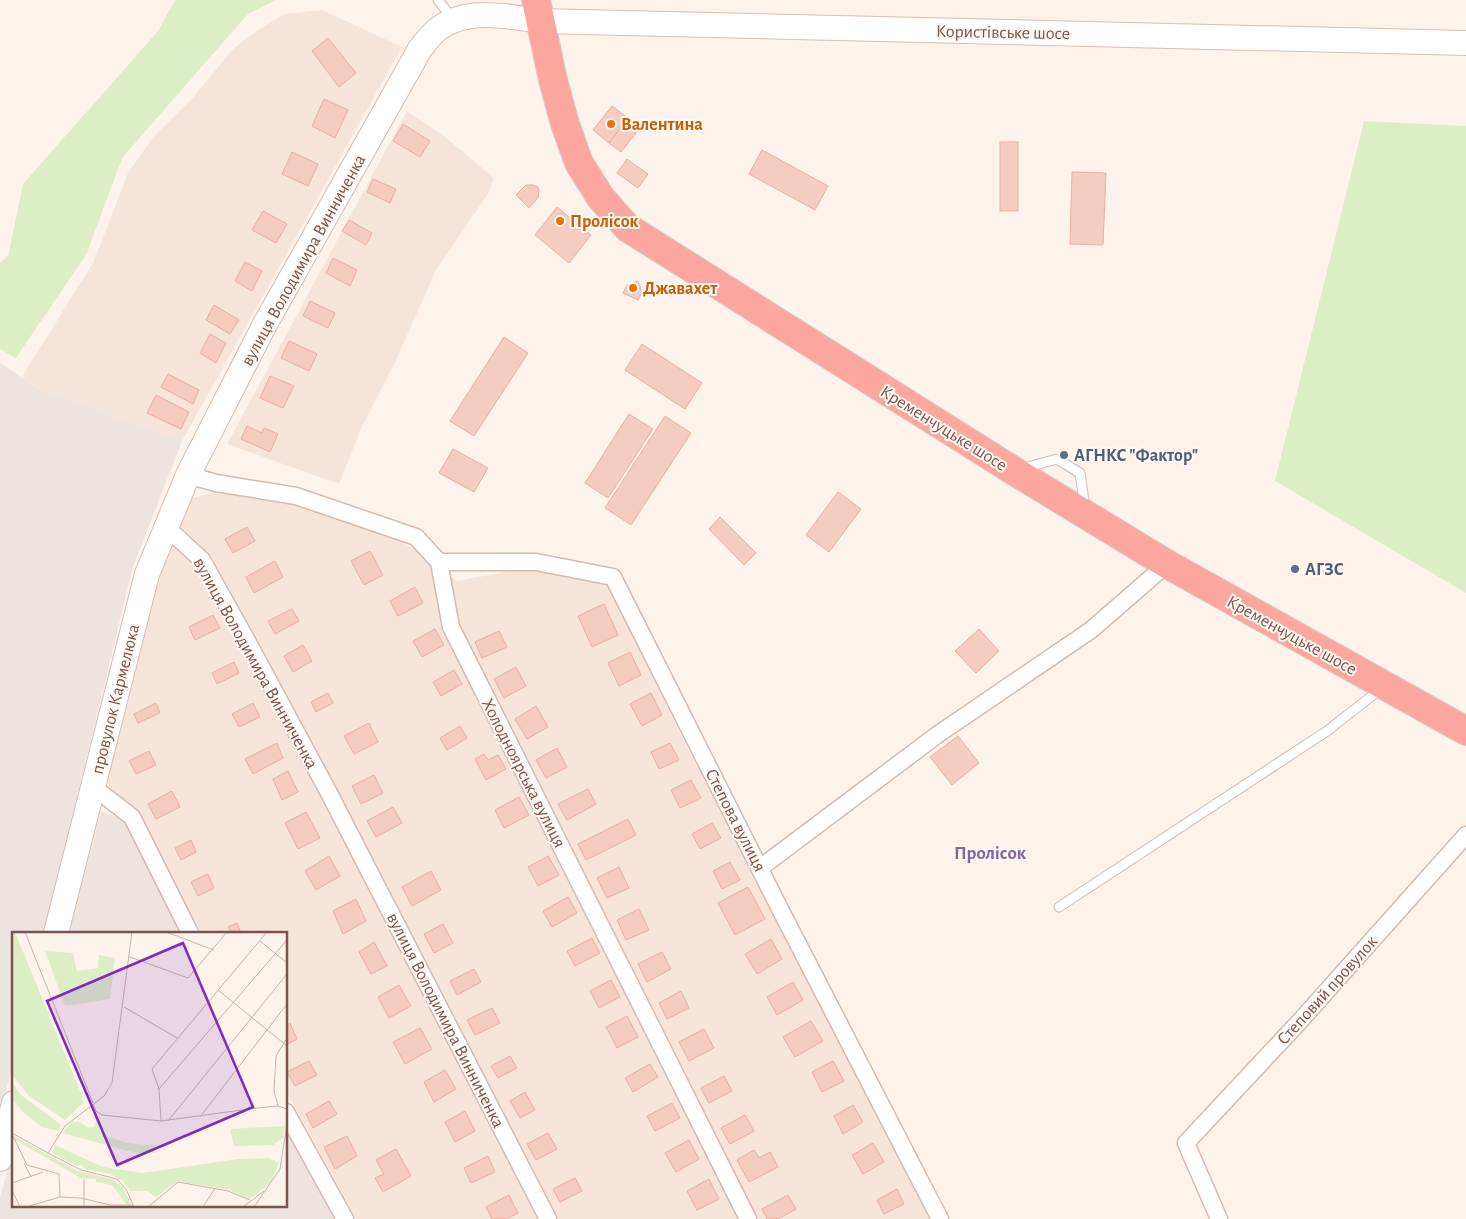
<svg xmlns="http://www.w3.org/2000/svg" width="1466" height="1219" font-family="'Alegreya Sans',sans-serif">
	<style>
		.residential { fill: #f6e4d9 }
		.industrial { fill: #ede4e0 }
		.green { fill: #ddeec7 }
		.building { fill: #f5cdc0; stroke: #e9afa0 }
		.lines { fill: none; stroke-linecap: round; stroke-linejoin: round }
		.lane-casing { stroke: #d4bbb1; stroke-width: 11 }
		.street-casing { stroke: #d4bbb1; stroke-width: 19 }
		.secondary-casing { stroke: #dabcb1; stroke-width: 26 }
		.highway-casing { stroke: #dacfcd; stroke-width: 30 }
		.lane { stroke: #fff; stroke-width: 9 }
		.street { stroke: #fff; stroke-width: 16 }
		.secondary { stroke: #fff; stroke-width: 24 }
		.highway { stroke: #fba79f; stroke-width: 28 }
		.food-dot { fill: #e8710a; stroke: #fff8f3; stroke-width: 2 }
		.service-dot { fill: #5c6f8a; stroke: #fff8f3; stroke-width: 2 }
		.labels { text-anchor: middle; stroke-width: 4; stroke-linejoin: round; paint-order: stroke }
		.street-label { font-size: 18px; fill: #7c544b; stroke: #fff8f3 }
		.food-label { font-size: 18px; font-weight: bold; fill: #c56008; stroke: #fff8f3; text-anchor: start }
		.service-label { font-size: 18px; font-weight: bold; fill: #4e5e75; stroke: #fff8f3; text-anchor: start }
		.neighbourhood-label { font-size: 19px; font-weight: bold; fill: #83679e; stroke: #fff8f3 }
		.inset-road { fill: none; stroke: #cab3ab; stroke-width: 1 }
		.view { fill: #7b2cbf; fill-opacity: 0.15; stroke: #7b2cbf; stroke-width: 2.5 }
		.inset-edge { fill: none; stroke: #7c544b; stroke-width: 2.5 }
	</style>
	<rect width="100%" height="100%" fill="#fef3eb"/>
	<g class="residential">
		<polygon points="322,10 402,47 182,441 38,388 22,377 94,261 128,173 153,137 192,99 232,50 256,31 285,14"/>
		<polygon points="407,111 445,137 494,178 488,194 436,270 396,360 361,429 339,484 227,444"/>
		<polygon points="212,493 295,500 354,521 418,550 456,581 522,569 608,584 686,745 754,869 930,1219 356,1219 286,1090 286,933 201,933 134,810 117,796 106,780 160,565 192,498"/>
	</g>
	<g class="industrial">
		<polygon points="0,363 38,388 182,441 133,567 44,933 14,933 14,1059 0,1116"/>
		<polygon points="101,811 128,822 184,933 69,933"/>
		<polygon points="286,1119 340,1219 0,1219 0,1198 14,1145 14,1205 286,1205"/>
	</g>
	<g class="green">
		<polygon points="175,0 276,0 248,14 122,158 87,253 16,358 0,349 0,263 8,256 23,184 158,31"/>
		<polygon points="1364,121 1466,126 1466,593 1275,481"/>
	</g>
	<g class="building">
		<polygon points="328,38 356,73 339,87 312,51"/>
		<polygon points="324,99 348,110 335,138 312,126"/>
		<polygon points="612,106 628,118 609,143 593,130"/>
		<polygon points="628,118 640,128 621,152 609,143"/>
		<polygon points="403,124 430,141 420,157 393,141"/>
		<rect x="1000" y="142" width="18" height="69"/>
		<polygon points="762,150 828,186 815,210 749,174"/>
		<polygon points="292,152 318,164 308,186 282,174"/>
		<polygon points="627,159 648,174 638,188 617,173"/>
		<polygon points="1072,172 1106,173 1103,245 1070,244"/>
		<polygon points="373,179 396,189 390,203 367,192"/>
		<polygon points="526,185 533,185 538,187 539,191 538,198 529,208 516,195"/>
		<polygon points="557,207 591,235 569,263 535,235"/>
		<polygon points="263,211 287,224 276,243 252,230"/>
		<polygon points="349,220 372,233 366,245 342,231"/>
		<polygon points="333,258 357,270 350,286 326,273"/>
		<polygon points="245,262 262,271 252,291 235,281"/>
		<polygon points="638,281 642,292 638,300 623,293 627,285"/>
		<polygon points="310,301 335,313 328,328 303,316"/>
		<polygon points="214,305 239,320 230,334 206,320"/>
		<polygon points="210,334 226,343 216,363 200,353"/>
		<polygon points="504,337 528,353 474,436 450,421"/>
		<polygon points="289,341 317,354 309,371 281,358"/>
		<polygon points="642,344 702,383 685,409 625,370"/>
		<polygon points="168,374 199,390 193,404 161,387"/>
		<polygon points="270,376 294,386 283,408 260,398"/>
		<polygon points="156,395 189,412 181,429 147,413"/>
		<polygon points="629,414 653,429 608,498 585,483"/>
		<polygon points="665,416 691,433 631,525 605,508"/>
		<polygon points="247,426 262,433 264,428 278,434 270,452 241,439"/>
		<polygon points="453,449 488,468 474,492 439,473"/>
		<polygon points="838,492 861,509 829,552 806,535"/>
		<polygon points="720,517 756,553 744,565 709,529"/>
		<polygon points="247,527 255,541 233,553 225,539"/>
		<polygon points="370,551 383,575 364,585 351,561"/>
		<polygon points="275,561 283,577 254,593 246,577"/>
		<polygon points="415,587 423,603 398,616 390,601"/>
		<polygon points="604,604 618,635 592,647 578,616"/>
		<polygon points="292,609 299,621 275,634 268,621"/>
		<polygon points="213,615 220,628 195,640 189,627"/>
		<polygon points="435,629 444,645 422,657 413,641"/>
		<polygon points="979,629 999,651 976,673 955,651"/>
		<polygon points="499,631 507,647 482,658 475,642"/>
		<polygon points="303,645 312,661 293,672 284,656"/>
		<polygon points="630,652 641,675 619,686 608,663"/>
		<polygon points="234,662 239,673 217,684 212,673"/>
		<polygon points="516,667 526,686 504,698 494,679"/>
		<polygon points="454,670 462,684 441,696 433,682"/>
		<polygon points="328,693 333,703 316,712 311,702"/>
		<polygon points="651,693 662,715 642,726 630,704"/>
		<polygon points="156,703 160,713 138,723 134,714"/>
		<polygon points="253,703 260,717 239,727 232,714"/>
		<polygon points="536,706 548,727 527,739 515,719"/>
		<polygon points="369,723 378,742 354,754 344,736"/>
		<polygon points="460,726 467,738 447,750 440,738"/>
		<polygon points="958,736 979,763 952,785 930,757"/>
		<polygon points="277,743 283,758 253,774 245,759"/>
		<polygon points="670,743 679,760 659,769 651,752"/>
		<polygon points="557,748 567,767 546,778 536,760"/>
		<polygon points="149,751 156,765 136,774 129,761"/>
		<polygon points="484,754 488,760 498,755 506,769 486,780 475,759"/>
		<polygon points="288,771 298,792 282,800 273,779"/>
		<polygon points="374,775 383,793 361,804 352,786"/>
		<polygon points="691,780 701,798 680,808 671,790"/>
		<polygon points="588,789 596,804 567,820 558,804"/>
		<polygon points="172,791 180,807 156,819 148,804"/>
		<polygon points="519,797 529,815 504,828 495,810"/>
		<polygon points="393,807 402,823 376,837 367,821"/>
		<polygon points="306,812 320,838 298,849 285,823"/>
		<polygon points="628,819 636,835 586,860 578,844"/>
		<polygon points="712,823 721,838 700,849 692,834"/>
		<polygon points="191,840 196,852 181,860 175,848"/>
		<polygon points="329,856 340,876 316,890 305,871"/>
		<polygon points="548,856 559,875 538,886 528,867"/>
		<polygon points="730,862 740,880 722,889 713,871"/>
		<polygon points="619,867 629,888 607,898 597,878"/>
		<polygon points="431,871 441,890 412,906 402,887"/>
		<polygon points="208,874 214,888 198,896 191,882"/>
		<polygon points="748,887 765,919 735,935 718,903"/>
		<polygon points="568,897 577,913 552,927 543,911"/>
		<polygon points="356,899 366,921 343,934 333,911"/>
		<polygon points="639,909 649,930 626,940 617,920"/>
		<polygon points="237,923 241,933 231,933 228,927"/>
		<polygon points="443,924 453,943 434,953 424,934"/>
		<polygon points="592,938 600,953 575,966 567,951"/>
		<polygon points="771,939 782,959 757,974 745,954"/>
		<polygon points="374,942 387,966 371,974 359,952"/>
		<polygon points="662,952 671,969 647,982 638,964"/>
		<polygon points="474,969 481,982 457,995 450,981"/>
		<polygon points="611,980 620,997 599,1008 590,991"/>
		<polygon points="793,982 803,1000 777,1015 767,997"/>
		<polygon points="399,985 411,1006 389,1018 378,997"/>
		<polygon points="681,991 689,1008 667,1019 659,1003"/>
		<polygon points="492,1008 500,1023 475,1035 467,1020"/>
		<polygon points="627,1016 638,1037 617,1048 606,1027"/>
		<polygon points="811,1021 823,1041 795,1057 783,1037"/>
		<polygon points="290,1023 297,1039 286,1045 286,1026"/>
		<polygon points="420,1028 432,1049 405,1064 393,1042"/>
		<polygon points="704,1029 714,1048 689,1061 679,1042"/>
		<polygon points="510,1056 517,1068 498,1078 491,1066"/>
		<polygon points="309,1061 317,1075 295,1086 287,1072"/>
		<polygon points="833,1061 844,1081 822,1092 812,1072"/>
		<polygon points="650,1064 658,1077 633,1092 625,1078"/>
		<polygon points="445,1070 456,1089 434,1102 424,1082"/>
		<polygon points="724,1076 732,1091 709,1103 701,1088"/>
		<polygon points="525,1092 535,1110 520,1118 510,1101"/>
		<polygon points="329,1101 337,1114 313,1128 306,1114"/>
		<polygon points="672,1103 680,1118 655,1131 647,1116"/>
		<polygon points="853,1105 863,1122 843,1134 834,1116"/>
		<polygon points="465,1111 475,1131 455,1142 445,1122"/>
		<polygon points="745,1115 754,1131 730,1144 721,1128"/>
		<polygon points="548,1133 557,1149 536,1160 527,1144"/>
		<polygon points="347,1136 357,1156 335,1169 324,1147"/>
		<polygon points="689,1140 699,1159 676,1172 665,1153"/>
		<polygon points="873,1143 884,1162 863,1174 852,1155"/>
		<polygon points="396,1149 411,1176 383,1192 375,1178 384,1174 376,1160"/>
		<polygon points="754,1150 759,1158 770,1152 778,1167 749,1182 737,1160"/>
		<polygon points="488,1156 495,1172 471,1183 464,1168"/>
		<polygon points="575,1178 582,1191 560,1202 553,1189"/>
		<polygon points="709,1179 719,1199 697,1210 687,1191"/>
		<polygon points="897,1189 904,1204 884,1214 877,1200"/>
		<polygon points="509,1195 518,1213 507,1219 492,1219 486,1207"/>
		<polygon points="788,1195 796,1209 778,1219 767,1219 762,1209"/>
	</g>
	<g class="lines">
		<defs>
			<g id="lane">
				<polyline points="438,0 453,19"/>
				<polyline points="1021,469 1057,459 1080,473 1085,508"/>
				<polyline points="1059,907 1327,731 1382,688"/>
			</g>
			<g id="street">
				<polyline points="188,475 216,483 296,496 416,537 439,562 451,627 748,1219"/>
				<polyline points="166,527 202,560 251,648 329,793 548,1219"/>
				<polyline points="439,562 536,562 613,577 779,907 940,1219"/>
				<polyline points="92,786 132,817 190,933"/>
				<polyline points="760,868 937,735 1091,630 1167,564"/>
				<polyline points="286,1112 345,1219"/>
				<polyline points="1219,1219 1186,1143 1300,1021 1466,835"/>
			</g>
			<g id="secondary">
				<path d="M56,933L147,574L188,475L264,326L420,49C425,43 431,34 438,29C467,7 506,16 540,21L1466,43"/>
				<polyline points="0,1159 14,1103"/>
			</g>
			<polyline id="highway" points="536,0 553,80 565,124 579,163 601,198 628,228 1014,471 1167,564 1466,731"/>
		</defs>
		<use href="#lane" class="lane-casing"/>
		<use href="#street" class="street-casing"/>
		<use href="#secondary" class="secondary-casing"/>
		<use href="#highway" class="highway-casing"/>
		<use href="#lane" class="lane"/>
		<use href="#street" class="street"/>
		<use href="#secondary" class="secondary"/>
		<use href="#highway" class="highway"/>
	</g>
	<g class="food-dot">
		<circle cx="611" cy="124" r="5"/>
		<circle cx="560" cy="221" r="5"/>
		<circle cx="633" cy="288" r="5"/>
	</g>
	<g class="service-dot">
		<circle cx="1064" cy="455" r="5"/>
		<circle cx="1295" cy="569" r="5"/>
	</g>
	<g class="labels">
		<g class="street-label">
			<text transform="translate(1003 32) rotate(1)" y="6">Користівське шосе</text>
			<text transform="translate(303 260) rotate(-61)" y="6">вулиця Володимира Винниченка</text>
			<text transform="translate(944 428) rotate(32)" y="6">Кременчуцьке шосе</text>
			<text transform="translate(1292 635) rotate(29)" y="6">Кременчуцьке шосе</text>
			<text transform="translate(256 663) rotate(61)" y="6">вулиця Володимира Винниченка</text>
			<text transform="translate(115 699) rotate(-76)" y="6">провулок Кармелюка</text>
			<text transform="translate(524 773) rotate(63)" y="6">Холодноярська вулиця</text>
			<text transform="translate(736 820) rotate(63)" y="6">Степова вулиця</text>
			<text transform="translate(1327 990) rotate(-48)" y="6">Степовий провулок</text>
			<text transform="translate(446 1020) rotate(63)" y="6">вулиця Володимира Винниченка</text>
		</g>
		<g class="food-label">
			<text x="621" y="130">Валентина</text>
			<text x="570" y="227">Пролісок</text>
			<text x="643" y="294">Джавахет</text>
		</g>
		<g class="service-label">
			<text x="1074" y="461">АГНКС "Фактор"</text>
			<text x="1305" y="575">АГЗС</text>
		</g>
		<g class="neighbourhood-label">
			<text x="990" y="859">Пролісок</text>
		</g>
	</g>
	<g transform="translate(12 932)">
		<rect width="275" height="275" fill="#fef3eb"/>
		<path d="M0,0H3L70,164L71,171L53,188L17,164L0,143ZM33,19L61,21L65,39L86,36L87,23L103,26L98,67L53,74ZM0,150L9,163L47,191L49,194L46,199L30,195L12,181L0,167ZM85,187L88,199L94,204L116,211L144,214L143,221H124L50,201L61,189L68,190L77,196L82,195ZM273,194L271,206L261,213L222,214L218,197ZM2,204L66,239L99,247L111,255L119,272H114L100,253L84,250V247L69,246L3,208ZM43,213L91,235L130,241L226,227L257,226L267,231L258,252L238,267L217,258L166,249L144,265L135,259H118L111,249L98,242L73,237L70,233L64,234L41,221Z" fill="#ddeec7"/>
		<path class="inset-road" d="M13,0L81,171M120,0L100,151L92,164L53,194L36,221L69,238L105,247L114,257L122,275M154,0L202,18M248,9L275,31M118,25L176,46L215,0M206,58L275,114M112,75L165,106M147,157L140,137L255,0M81,172L84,179L90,183L149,189L245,176L266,174L275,177M266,174L262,159L264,124L275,106M188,185L275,72M149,189L147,157L275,8M156,189L275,42M0,201L36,221M0,202L15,233L47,242L48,265M12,231L19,245M72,247V275M0,251L31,240M0,258L8,275M14,275L48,265L69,266L98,273H121M136,275L166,250L216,259L238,268M191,275L203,256M231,275L252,259M242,275L268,237L275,192"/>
		<path class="view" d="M171,11L241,175L105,233L35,69Z"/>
		<rect width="275" height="275" class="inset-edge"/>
	</g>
</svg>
